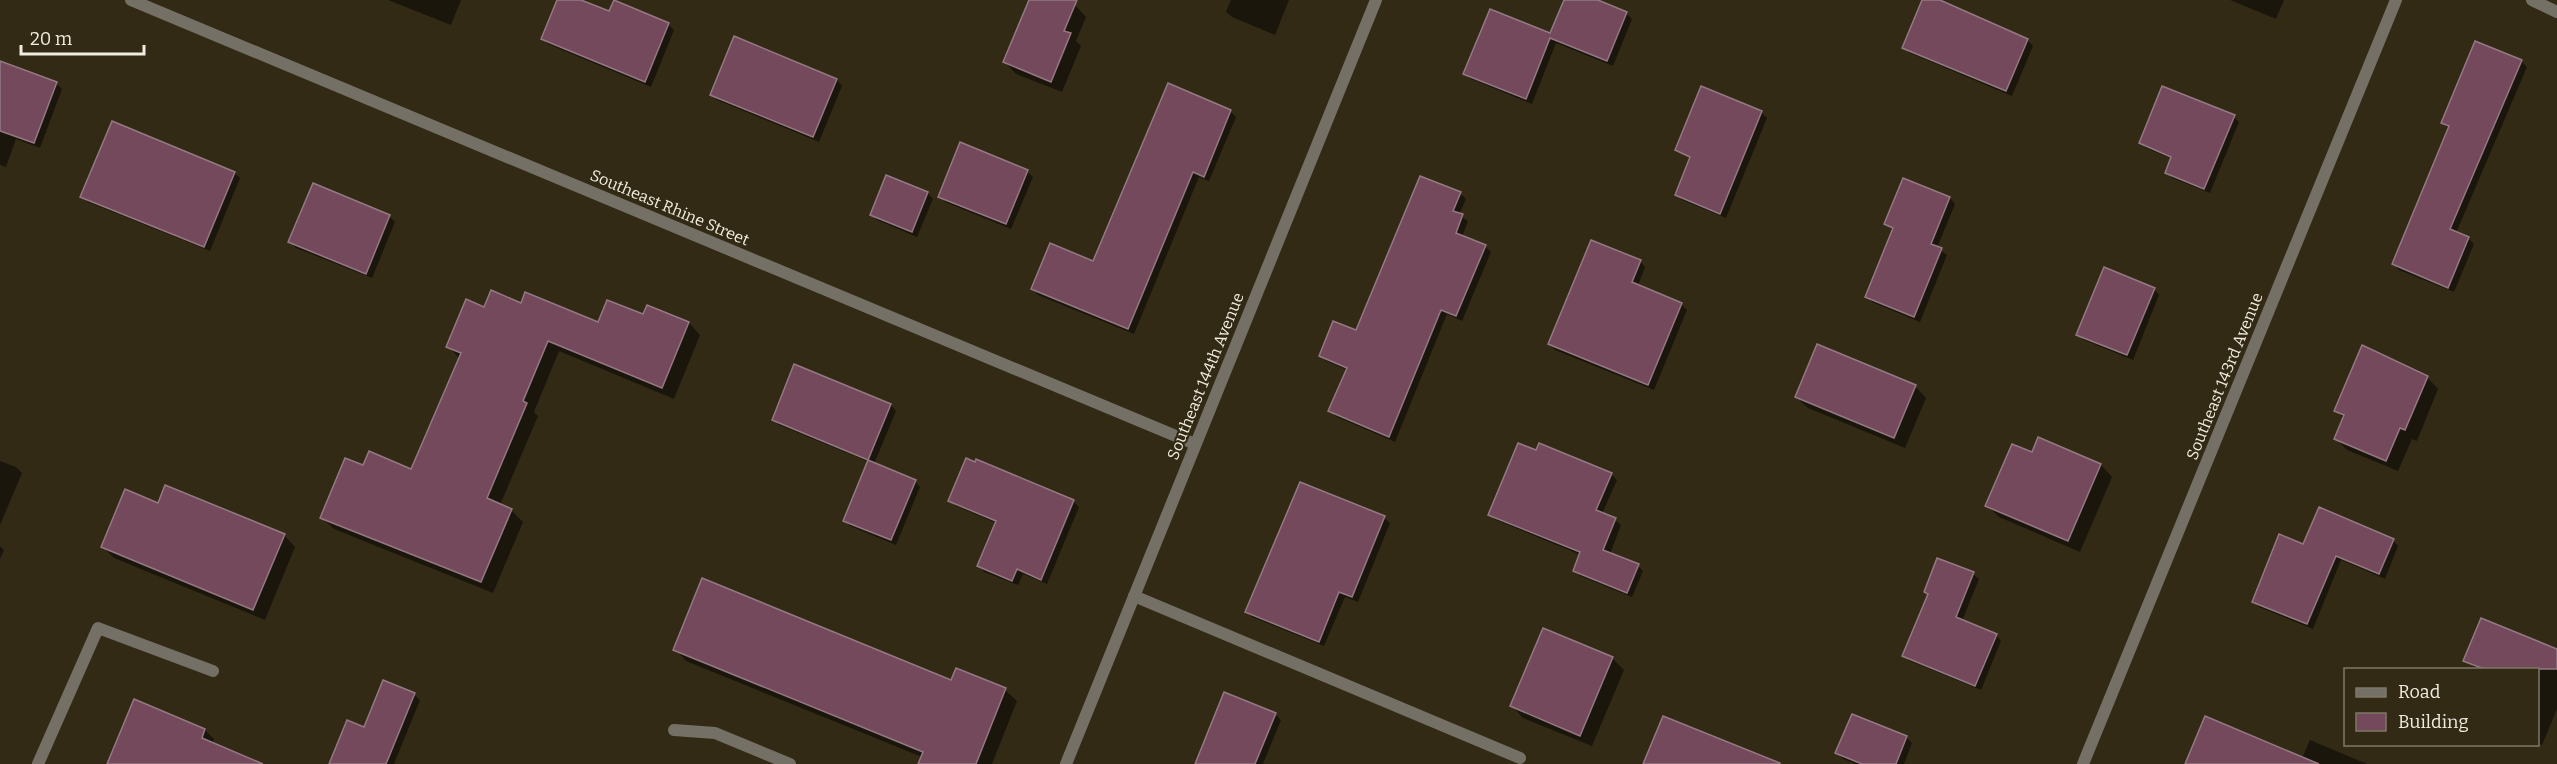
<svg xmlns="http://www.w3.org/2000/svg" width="2557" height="764" font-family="Bitter,serif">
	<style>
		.shadow { fill: #0007 }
		.building { fill: #73495b; stroke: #947984; stroke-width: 1.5 }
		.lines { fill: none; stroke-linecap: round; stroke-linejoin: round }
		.service { stroke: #747066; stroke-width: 12 }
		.minor { stroke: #747066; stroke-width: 12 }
		.labels { text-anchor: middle; stroke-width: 4.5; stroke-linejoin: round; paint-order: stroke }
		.street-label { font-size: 16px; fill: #f0ecdf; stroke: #322a15 }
	</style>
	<rect width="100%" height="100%" fill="#322a15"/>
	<g class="shadow">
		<polygon points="388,0 461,0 451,25"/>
		<polygon points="559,0 577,0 610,13 615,2 669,25 674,30 651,87 548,44 543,39"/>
		<polygon points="1030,0 1061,0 1075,5 1086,17 1076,41 1081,46 1062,92 1016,74 1005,62"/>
		<polygon points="1231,0 1289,0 1275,35 1232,17 1226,12"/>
		<polygon points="1565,0 1594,0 1626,13 1632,19 1613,66 1556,43 1532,104 1471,79 1465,74 1551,35"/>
		<polygon points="1924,0 1936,0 2027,40 2033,46 2012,96 1910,53 1904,48"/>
		<polygon points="2230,0 2284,0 2276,19"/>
		<polygon points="735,38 837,80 842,86 819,142 717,100 712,94"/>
		<polygon points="2521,61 2527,67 2456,233 2468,238 2474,244 2454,292 2399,270 2394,264 2449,129 2443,123"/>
		<polygon points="0,62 56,83 62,89 40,148 16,139 6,167 0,165"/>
		<polygon points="1230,111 1236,117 1209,181 1199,177 1134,334 1038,295 1033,289 1093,262 1149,127"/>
		<polygon points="1761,112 1767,118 1726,218 1682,200 1676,194 1691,159 1676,149"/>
		<polygon points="2234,117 2239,122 2210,193 2172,178 2167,172 2172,159 2146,148 2140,143"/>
		<polygon points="1027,172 1033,177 1011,229 945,202 940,196"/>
		<polygon points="234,173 240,178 210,251 88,202 82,196"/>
		<polygon points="886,177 928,193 933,199 917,237 877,220 871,214"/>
		<polygon points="1904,180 1950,198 1955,204 1937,248 1947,255 1920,322 1872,302 1867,296 1894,230 1886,224"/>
		<polygon points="1460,193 1466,199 1459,215 1468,221 1462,237 1486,247 1491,252 1462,321 1447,314 1395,442 1335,416 1330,410 1347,370 1326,361 1321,355 1357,332"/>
		<polygon points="389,216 395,222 372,278 296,248 290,242"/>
		<polygon points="1640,261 1645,267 1638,286 1681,304 1687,310 1654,390 1555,350 1550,344"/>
		<polygon points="2154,289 2159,295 2133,360 2084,340 2078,334"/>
		<polygon points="521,305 599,324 644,316 648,307 689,323 700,335 674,399 559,351 534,412 538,416 500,505 511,510 523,522 493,593 334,529 322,518 364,467 412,470 459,358 448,346 484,309"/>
		<polygon points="795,366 891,405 896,411 874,464 915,481 920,487 896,545 850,526 845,521 869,462 779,425 773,420"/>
		<polygon points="2427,377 2438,389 2417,441 2412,439 2398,471 2347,450 2336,439 2344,419 2336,411"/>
		<polygon points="1915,386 1926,398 1905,448 1808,408 1796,397"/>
		<polygon points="2039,439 2101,465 2112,477 2080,552 1999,517 1987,505 2032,454"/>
		<polygon points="0,461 16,467 22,473 0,525"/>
		<polygon points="1611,474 1617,480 1602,514 1615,520 1621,525 1610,554 1638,566 1643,571 1632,597 1580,576 1575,570 1581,555 1496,520 1490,514"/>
		<polygon points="1301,484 1384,518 1390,523 1358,602 1345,597 1324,646 1252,617 1246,612"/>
		<polygon points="950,501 1073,501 1079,507 1047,584 1023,574 1018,585 984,572 979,566 996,523 956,506"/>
		<polygon points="159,504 284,535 295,547 265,620 114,558 103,547"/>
		<polygon points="2393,540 2398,546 2385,579 2341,560 2313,629 2259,607 2254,601 2304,546"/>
		<polygon points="0,546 4,550 0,559"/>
		<polygon points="1973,574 1979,579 1962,621 1996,635 2001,641 1981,690 1910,661 1904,656 1929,595 1925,591"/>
		<polygon points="675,649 952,682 957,670 1005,690 1017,701 992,764 929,764 922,757 686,661"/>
		<polygon points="2557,651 2557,709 2542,745 2538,743 2538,670 2478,670 2465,661"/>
		<polygon points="1612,658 1624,670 1592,746 1523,718 1512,706"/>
		<polygon points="384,682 414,695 420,700 394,764 331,764 365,729"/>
		<polygon points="1275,714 1281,720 1263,764 1202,764"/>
		<polygon points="205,730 214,739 212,744 261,764 109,764"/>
		<polygon points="1906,737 1912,743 1904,764 1856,764 1843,759 1837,753"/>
		<polygon points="2310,740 2367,764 2187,764 2302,758"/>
	</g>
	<g class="building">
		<polygon points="557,0 581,0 609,11 614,0 669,23 645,82 541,39"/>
		<polygon points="1029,0 1077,0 1064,31 1071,33 1051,82 1003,62"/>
		<polygon points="1564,0 1598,0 1627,12 1607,61 1550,38 1526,99 1463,74 1490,9 1550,33"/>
		<polygon points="1922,0 1940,0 2028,39 2006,91 1902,48"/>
		<polygon points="734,36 837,79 813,137 710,95"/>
		<polygon points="2475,41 2522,60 2450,229 2469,237 2448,288 2392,264 2449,126 2441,123"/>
		<polygon points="0,61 57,82 34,143 0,131"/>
		<polygon points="1168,83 1231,110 1204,177 1193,172 1128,329 1031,289 1050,243 1093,261"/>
		<polygon points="1701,86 1762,111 1720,214 1675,195 1690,157 1675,150"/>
		<polygon points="2162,86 2235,115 2204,189 2165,173 2171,157 2139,143"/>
		<polygon points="112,121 235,172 204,247 80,197"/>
		<polygon points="960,142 1028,170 1006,224 938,197"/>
		<polygon points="886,175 928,192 912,232 870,215"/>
		<polygon points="1420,176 1461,192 1453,211 1463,214 1456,233 1486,245 1456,316 1441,310 1389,437 1328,411 1347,368 1319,356 1333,321 1356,330"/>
		<polygon points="1903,178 1950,197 1931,244 1942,248 1914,317 1865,297 1893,228 1884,224"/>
		<polygon points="313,183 390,215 366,274 288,242"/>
		<polygon points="1591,240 1641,260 1632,282 1682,303 1648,385 1548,344"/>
		<polygon points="2104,267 2155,288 2127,355 2076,335"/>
		<polygon points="491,290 521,303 525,292 598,322 607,300 643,314 647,305 689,322 662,388 548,341 523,401 527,403 487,498 512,509 481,582 320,518 345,458 363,465 369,451 411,469 461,353 446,347 466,299 484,307"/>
		<polygon points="1817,344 1916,385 1894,438 1795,397"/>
		<polygon points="2362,345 2428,376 2405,430 2400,428 2386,461 2334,439 2344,415 2334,411"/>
		<polygon points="794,364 891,404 868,460 772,420"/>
		<polygon points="2038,437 2101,464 2068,541 1985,506 2012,444 2032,452"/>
		<polygon points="1518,443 1536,450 1539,443 1612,473 1596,510 1616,518 1603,550 1639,564 1627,593 1573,571 1580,552 1488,515"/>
		<polygon points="966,458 975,462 976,459 1074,500 1041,580 1017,569 1012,581 977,566 996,521 948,501"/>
		<polygon points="868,460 916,480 891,540 843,521"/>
		<polygon points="1300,482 1385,516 1352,597 1339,592 1319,642 1245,612"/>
		<polygon points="165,485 285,534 253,610 101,547 125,489 158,503"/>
		<polygon points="2319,507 2394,539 2379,574 2336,556 2307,624 2252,602 2279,534 2303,544"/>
		<polygon points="1937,558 1974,572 1956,617 1997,634 1975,686 1902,656 1928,594 1924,592"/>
		<polygon points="702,578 951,680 956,668 1006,688 976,764 918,764 923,752 673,650"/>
		<polygon points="2481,618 2557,649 2557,669 2484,669 2463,661"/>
		<polygon points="1543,628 1613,657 1580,736 1510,706"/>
		<polygon points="383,680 415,693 386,764 329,764 347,720 364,727"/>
		<polygon points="1224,692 1276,713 1255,764 1195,764"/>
		<polygon points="134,699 205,729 202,738 263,764 107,764"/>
		<polygon points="1852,714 1907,736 1896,764 1862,764 1835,753"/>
		<polygon points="1663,716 1780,763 1779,764 1643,764"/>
		<polygon points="2205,716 2319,764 2185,764"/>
	</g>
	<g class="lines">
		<g class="service">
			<polyline points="1134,596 1520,758"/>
			<polyline points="674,730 715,733 790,764"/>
			<polyline points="38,764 98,628 213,671"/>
		</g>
		<g class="minor">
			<polyline points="131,0 1195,444"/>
			<polyline points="2532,0 2557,12"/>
			<polyline points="1066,764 1376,0"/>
			<polyline points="2083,764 2396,0"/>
		</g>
	</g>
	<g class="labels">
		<g class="street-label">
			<text transform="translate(670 207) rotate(23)" y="6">Southeast Rhine Street</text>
			<text transform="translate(1205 376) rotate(-68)" y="6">Southeast 144th Avenue</text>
			<text transform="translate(2224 376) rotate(-68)" y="6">Southeast 143rd Avenue</text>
		</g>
	</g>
	<rect x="2344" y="668" width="195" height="78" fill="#322a15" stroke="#7e7866" stroke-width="1.5"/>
	<rect x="2356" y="688" width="30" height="9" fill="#747066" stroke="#7e7866" stroke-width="1.5"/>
	<text x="2398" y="698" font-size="18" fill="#f0ecdf">Road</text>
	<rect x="2356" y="713" width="30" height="18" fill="#73495b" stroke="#7e7866" stroke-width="1.5"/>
	<text x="2398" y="728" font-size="18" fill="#f0ecdf">Building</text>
	<path d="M21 45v9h123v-9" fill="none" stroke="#f0ecdf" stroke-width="3"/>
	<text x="30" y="45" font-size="18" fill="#f0ecdf" stroke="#322a15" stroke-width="4.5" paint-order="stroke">20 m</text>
</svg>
